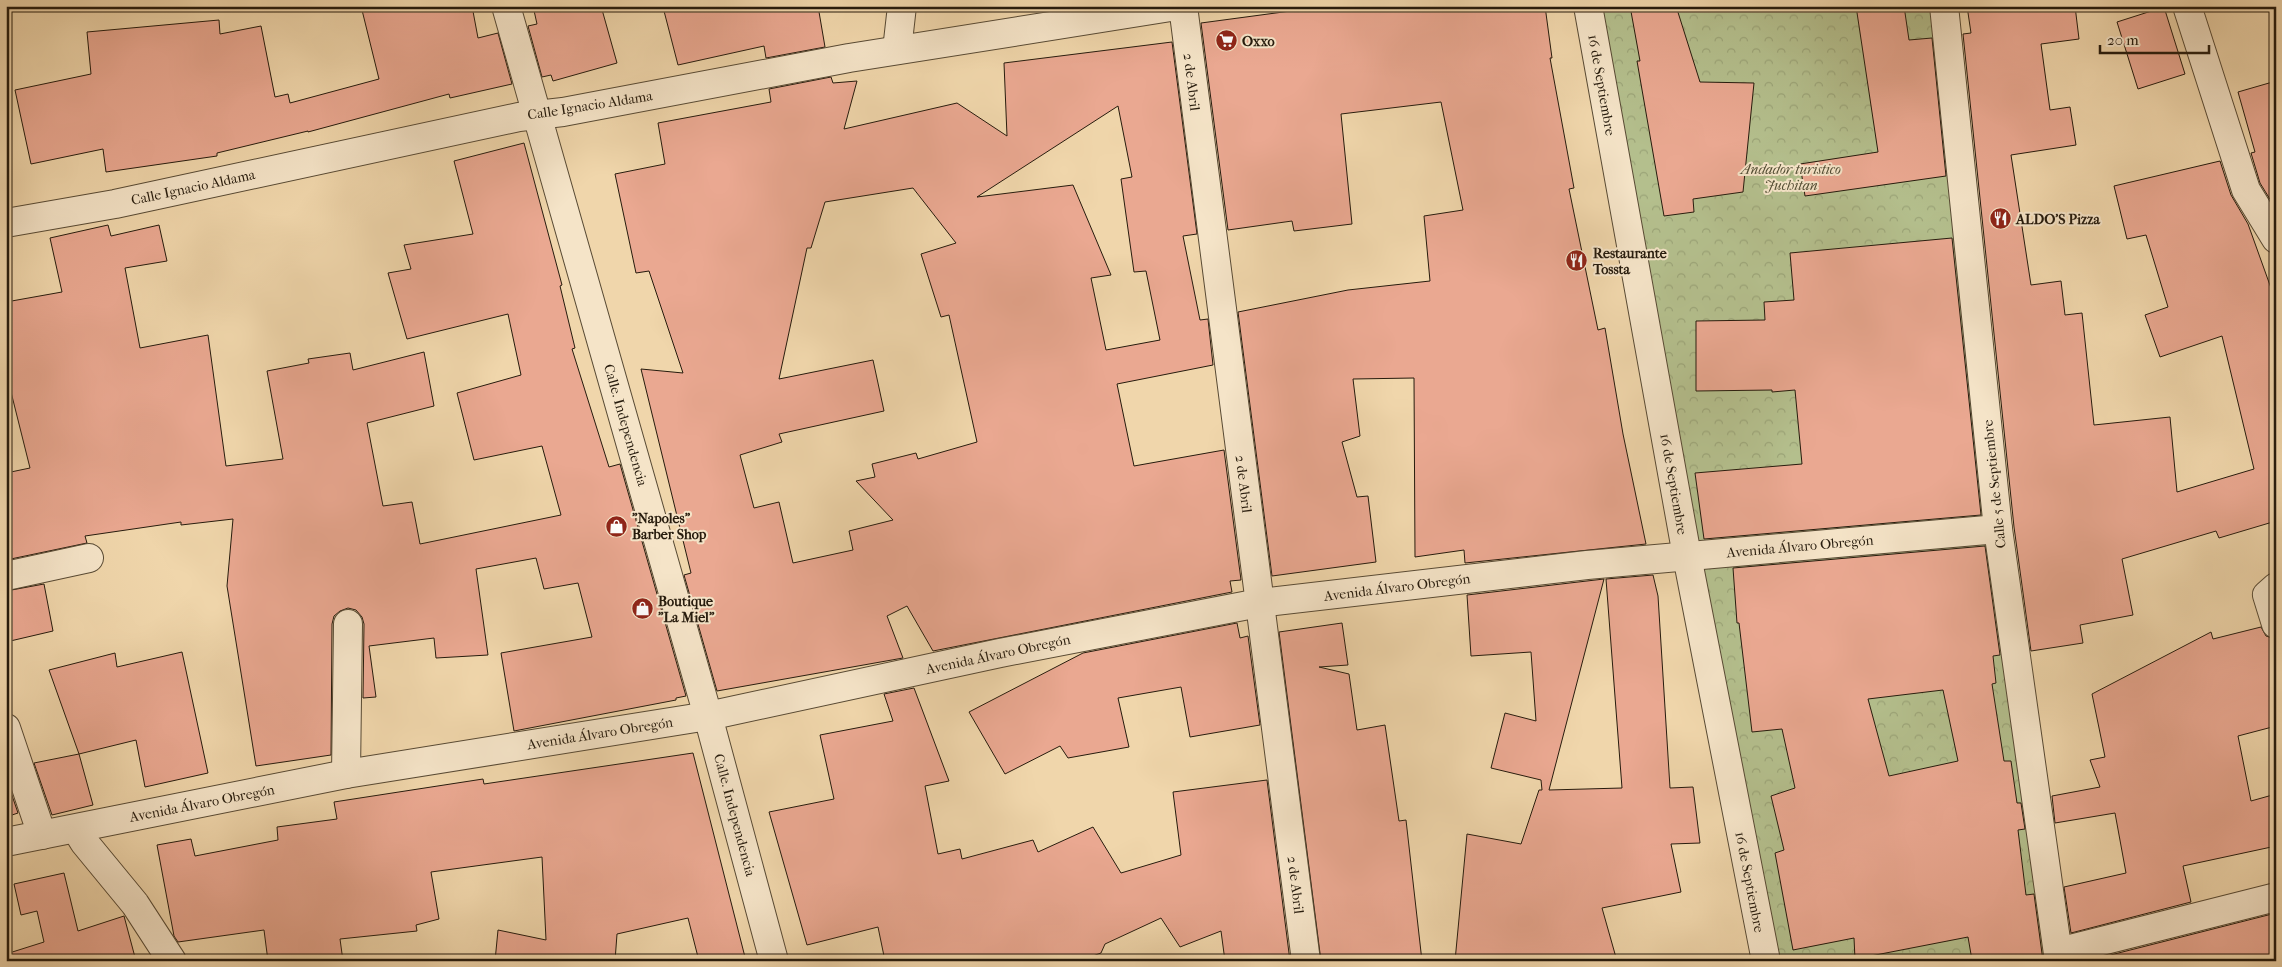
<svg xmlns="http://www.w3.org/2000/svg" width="2282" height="967" font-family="'IM FELL French Canon',serif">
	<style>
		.forest { fill: url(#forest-crowns); stroke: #6d6d4d }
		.building { fill: #eaa891; stroke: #261b0d; fill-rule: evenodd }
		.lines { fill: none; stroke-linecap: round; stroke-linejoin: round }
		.minor-casing { stroke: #584a34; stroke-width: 30 }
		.minor { stroke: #f5e4c8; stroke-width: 28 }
		.labels { text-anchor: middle; stroke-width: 4; stroke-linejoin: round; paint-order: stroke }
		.poi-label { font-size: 14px; font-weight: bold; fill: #261b0d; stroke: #f5e4c8; text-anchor: start }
		.street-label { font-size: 14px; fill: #261b0d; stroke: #f5e4c8 }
		.park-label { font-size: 14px; font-style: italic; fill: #514c33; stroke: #f5e4c8 }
	</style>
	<defs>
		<pattern id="forest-crowns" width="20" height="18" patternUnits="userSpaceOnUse" patternTransform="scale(1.25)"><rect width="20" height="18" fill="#b4bf8d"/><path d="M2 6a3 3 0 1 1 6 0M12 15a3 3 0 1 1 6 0" fill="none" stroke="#9ba478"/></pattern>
	</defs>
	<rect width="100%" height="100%" fill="#f0d6ab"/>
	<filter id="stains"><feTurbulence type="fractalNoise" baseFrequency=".004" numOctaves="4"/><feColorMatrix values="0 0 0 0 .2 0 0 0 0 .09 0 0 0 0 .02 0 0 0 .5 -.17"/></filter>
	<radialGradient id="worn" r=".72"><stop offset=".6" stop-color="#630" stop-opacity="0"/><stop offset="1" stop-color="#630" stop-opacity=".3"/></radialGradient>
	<polygon class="forest" points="1588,6 1944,6 2059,961 1766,961"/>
	<g class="building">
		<polygon points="361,6 472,6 478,38 498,33 512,84 450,98 449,94 308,132 308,131 217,153 217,156 106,172 103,149 31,164 15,90 91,74 87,32 219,20 220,34 261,26 275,97 288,94 290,103 379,79"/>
		<polygon points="533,6 601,6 617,63 553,81 551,75 542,77 528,26 537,24"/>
		<polygon points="684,6 818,6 825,47 766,58 764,46 678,65 664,11"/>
		<polygon points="1328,6 1545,6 1552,58 1550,58 1574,188 1569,189 1598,330 1605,328 1623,434 1646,544 1465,563 1464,550 1415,557 1414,378 1353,379 1360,436 1342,442 1357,497 1368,496 1376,562 1272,576 1238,312 1348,290 1430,281 1424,216 1463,210 1441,102 1341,114 1352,224 1294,231 1292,221 1228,230 1201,23"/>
		<polygon points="1630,6 1676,6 1700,82 1754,83 1743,192 1693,199 1694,212 1664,216 1637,61 1640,61"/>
		<polygon points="1856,6 1904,6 1909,40 1932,38 1946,176 1805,196 1800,164 1878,152"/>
		<polygon points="1967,6 2075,6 2079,39 2041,44 2050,110 2070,107 2076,145 2011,155 2031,285 2061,281 2065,315 2082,313 2094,425 2170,417 2177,492 2254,469 2222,336 2160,357 2145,315 2168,307 2146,235 2127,239 2114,186 2220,161 2231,195 2248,224 2276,302 2276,521 2219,538 2216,531 2122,559 2133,615 2080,625 2083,643 2031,651 2014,527 1963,34 1971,33"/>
		<polygon points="2164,7 2185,74 2138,89 2117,22"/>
		<path d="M1172,42L1197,234L1183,236L1200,320L1208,319L1213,365L1117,384L1134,466L1224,450L1241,580L1230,581L1232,592L933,651L907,606L887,616L903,658L717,691L684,575L691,573L641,369L683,373L649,271L636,273L615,174L665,164L658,123L771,102L769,89L831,77L833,83L857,81L844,129L957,103L1007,136L1004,63ZM1118,106L1132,177L1121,179L1134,272L1146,271L1160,340L1106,350L1091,278L1111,275L1073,185L977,197ZM913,188L956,243L921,254L941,317L949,315L977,442L918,459L916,453L872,464L875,477L856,481L893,520L849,531L853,550L793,563L779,502L754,508L740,455L782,442L779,434L884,411L873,360L779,379L807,248H811L825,202Z"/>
		<polygon points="2276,81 2276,209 2260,183 2251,153 2255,152 2238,92"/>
		<polygon points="524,143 562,285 560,286 575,348 572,349 609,467 620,464 686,696 676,698 676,700 514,731 501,653 592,637 578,583 544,589 536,558 476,569 488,655 436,658 434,638 369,646 376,697 363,698 364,624 362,617 356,610 348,608 340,611 334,616 332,624 331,755 256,766 227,586 233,519 181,525 181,522 85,536 87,543 6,560 6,473 30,468 6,372 6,302 62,292 50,238 108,225 111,236 159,225 167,261 125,268 140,348 208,335 226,466 283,459 267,371 309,363 308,359 350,353 353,370 424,352 434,406 367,423 383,506 412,502 420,544 561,515 542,446 474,460 457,393 521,375 508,314 407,339 388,273 411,269 404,245 473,234 454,161"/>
		<polygon points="1952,238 1981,515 1704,539 1695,473 1802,464 1795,390 1772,392 1772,390 1696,391 1696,321 1765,320 1764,302 1794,300 1790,253"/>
		<path d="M1985,546L2000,655L1993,656L1996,683L1992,684L2004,761H2011L2017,803H2021L2025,829L2018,830L2026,895L2034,894L2043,961H2018L2017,957L1991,960L1990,957L1972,960L1968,937L1855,959L1854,938L1793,950L1775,853L1784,850L1771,796L1795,788L1782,729L1752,732L1739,623H1737L1733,568ZM1943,690L1958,761L1889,776L1868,699Z"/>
		<polygon points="1653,575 1658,596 1670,788 1693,787 1700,843 1671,844 1681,892 1602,908 1617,961 1455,961 1467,834 1521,844 1539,790 1542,790 1541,780 1491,768 1505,713 1536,721 1531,652 1471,656 1467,595 1604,579 1549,790 1622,788 1606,579"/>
		<polygon points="44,584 53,631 6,642 6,591"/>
		<polygon points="1237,623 1240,638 1248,636 1260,725 1190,737 1181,687 1118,698 1129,747 1068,758 1060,746 1005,774 969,712 1083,653"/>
		<polygon points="1342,623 1348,665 1319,667 1349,674 1357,730 1385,725 1399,821 1406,820 1422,961 1321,961 1279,632"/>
		<polygon points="2261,627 2266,636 2276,639 2276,726 2238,736 2251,801 2276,794 2276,846 2183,866 2191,902 2071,933 2064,887 2126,873 2115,813 2055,823 2052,796 2100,787 2090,760 2105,757 2092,694 2211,632 2213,639"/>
		<polygon points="182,652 208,773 145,787 136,740 79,754 49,670 115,653 117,667"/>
		<polygon points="914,688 949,781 925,786 938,854 960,849 962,859 1033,840 1038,852 1093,827 1121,873 1181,855 1173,792 1267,780 1290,961 1225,961 1221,931 1180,947 1161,918 1105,944 1101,953 1079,961 885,961 878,927 807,945 769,812 834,799 820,735 893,721 884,694"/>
		<polygon points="693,753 746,961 699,961 688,918 617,934 615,961 495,961 498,930 546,940 542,857 431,872 439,919 416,925 417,931 340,939 343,961 268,961 264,930 178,942 174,936 157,845 191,839 195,856 278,840 277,827 337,819 334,802 483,779 484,784"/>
		<polygon points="79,754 93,805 52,815 34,763"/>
		<polygon points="6,778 18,813 6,817"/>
		<polygon points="64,873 78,931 124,916 136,961 6,961 6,954 44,942 37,911 21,915 14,884"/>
		<polygon points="2276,913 2276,961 2087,961"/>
	</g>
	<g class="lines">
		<defs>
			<g id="minor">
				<polyline points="506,6 708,716 774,961"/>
				<polyline points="1183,6 1306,961"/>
				<polyline points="1588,6 1687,556 1766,961"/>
				<polyline points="1944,6 1998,529 2059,961"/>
				<polyline points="2187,6 2246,190 2276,239"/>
				<polyline points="897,50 902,6"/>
				<polyline points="6,223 115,204 519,117 563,112 849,58 1177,6"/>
				<polyline points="6,576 89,558"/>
				<polyline points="2276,587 2267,595 2276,624"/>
				<polyline points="6,728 42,835"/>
				<polyline points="346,774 348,624"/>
				<polyline points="76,829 84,842 135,904 172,961"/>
				<polyline points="6,842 346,774 708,716 1000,653 1259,603 1587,565 1998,529"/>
				<polyline points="2058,952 2276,897"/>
			</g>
		</defs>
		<use href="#minor" class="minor-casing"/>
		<use href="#minor" class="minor"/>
	</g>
	<defs>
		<symbol id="supermarket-disc" viewBox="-11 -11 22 22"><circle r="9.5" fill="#8f2418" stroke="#f5e4c8"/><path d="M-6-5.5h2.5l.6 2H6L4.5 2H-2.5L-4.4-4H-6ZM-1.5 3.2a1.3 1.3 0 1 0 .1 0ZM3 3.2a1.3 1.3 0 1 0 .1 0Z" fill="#fff"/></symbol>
		<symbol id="restaurant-disc" viewBox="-11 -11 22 22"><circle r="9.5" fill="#8f2418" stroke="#f5e4c8"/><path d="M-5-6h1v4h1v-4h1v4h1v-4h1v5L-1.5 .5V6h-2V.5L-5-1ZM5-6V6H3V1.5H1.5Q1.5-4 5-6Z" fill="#fff"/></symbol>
		<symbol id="shop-disc" viewBox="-11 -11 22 22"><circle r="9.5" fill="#8f2418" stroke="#f5e4c8"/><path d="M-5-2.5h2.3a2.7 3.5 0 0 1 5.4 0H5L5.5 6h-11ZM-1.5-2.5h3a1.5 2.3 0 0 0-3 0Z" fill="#fff"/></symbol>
	</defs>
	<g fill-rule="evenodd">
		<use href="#supermarket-disc" x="1214" y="28" width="25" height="25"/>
		<use href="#restaurant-disc" x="1988" y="206" width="25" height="25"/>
		<use href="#restaurant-disc" x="1564" y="248" width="25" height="25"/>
		<use href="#shop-disc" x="604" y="514" width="25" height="25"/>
		<use href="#shop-disc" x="630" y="596" width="25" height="25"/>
	</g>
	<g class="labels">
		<g class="poi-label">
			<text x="1242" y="46">Oxxo</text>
			<text x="2016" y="224">ALDO'S Pizza</text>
			<text x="1593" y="258">Restaurante<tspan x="1593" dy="16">Tossta</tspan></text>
			<text x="632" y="523">"Napoles"<tspan x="632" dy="16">Barber Shop</tspan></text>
			<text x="658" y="606">Boutique<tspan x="658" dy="16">"La Miel"</tspan></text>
		</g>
		<g class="street-label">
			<text transform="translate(1192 82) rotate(83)" y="5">2 de Abril</text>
			<text transform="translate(1602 85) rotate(80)" y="5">16 de Septiembre</text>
			<text transform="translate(590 105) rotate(-9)" y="5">Calle Ignacio Aldama</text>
			<text transform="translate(193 187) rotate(-12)" y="5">Calle Ignacio Aldama</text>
			<text transform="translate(626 425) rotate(74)" y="5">Calle. Independencia</text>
			<text transform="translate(1244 484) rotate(83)" y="5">2 de Abril</text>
			<text transform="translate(1674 484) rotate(80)" y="5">16 de Septiembre</text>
			<text transform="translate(1994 484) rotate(-96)" y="5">Calle 5 de Septiembre</text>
			<text transform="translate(1800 546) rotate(-5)" y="5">Avenida Álvaro Obregón</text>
			<text transform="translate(1397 587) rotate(-7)" y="5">Avenida Álvaro Obregón</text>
			<text transform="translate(998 654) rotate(-12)" y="5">Avenida Álvaro Obregón</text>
			<text transform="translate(600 733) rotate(-9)" y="5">Avenida Álvaro Obregón</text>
			<text transform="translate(202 803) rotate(-11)" y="5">Avenida Álvaro Obregón</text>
			<text transform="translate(735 815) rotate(75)" y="5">Calle. Independencia</text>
			<text transform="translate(1750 882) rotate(79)" y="5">16 de Septiembre</text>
			<text transform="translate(1296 885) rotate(83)" y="5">2 de Abril</text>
		</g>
		<g class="park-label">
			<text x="1791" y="174">Andador turistico<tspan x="1791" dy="16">Juchitan</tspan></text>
		</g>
	</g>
	<rect width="2282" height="967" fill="none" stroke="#f0d6ab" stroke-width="25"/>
	<rect x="8" y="8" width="2267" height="952" fill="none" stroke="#261b0d" stroke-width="2.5"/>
	<rect x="12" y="12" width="2257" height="942" fill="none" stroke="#261b0d"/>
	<path d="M2100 45v8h109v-8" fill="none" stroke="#261b0d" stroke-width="2.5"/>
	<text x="2107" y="45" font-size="15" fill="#261b0d" stroke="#f5e4c8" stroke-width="4" paint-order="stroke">20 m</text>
	<rect width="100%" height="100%" filter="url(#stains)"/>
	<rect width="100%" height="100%" fill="url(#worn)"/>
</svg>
